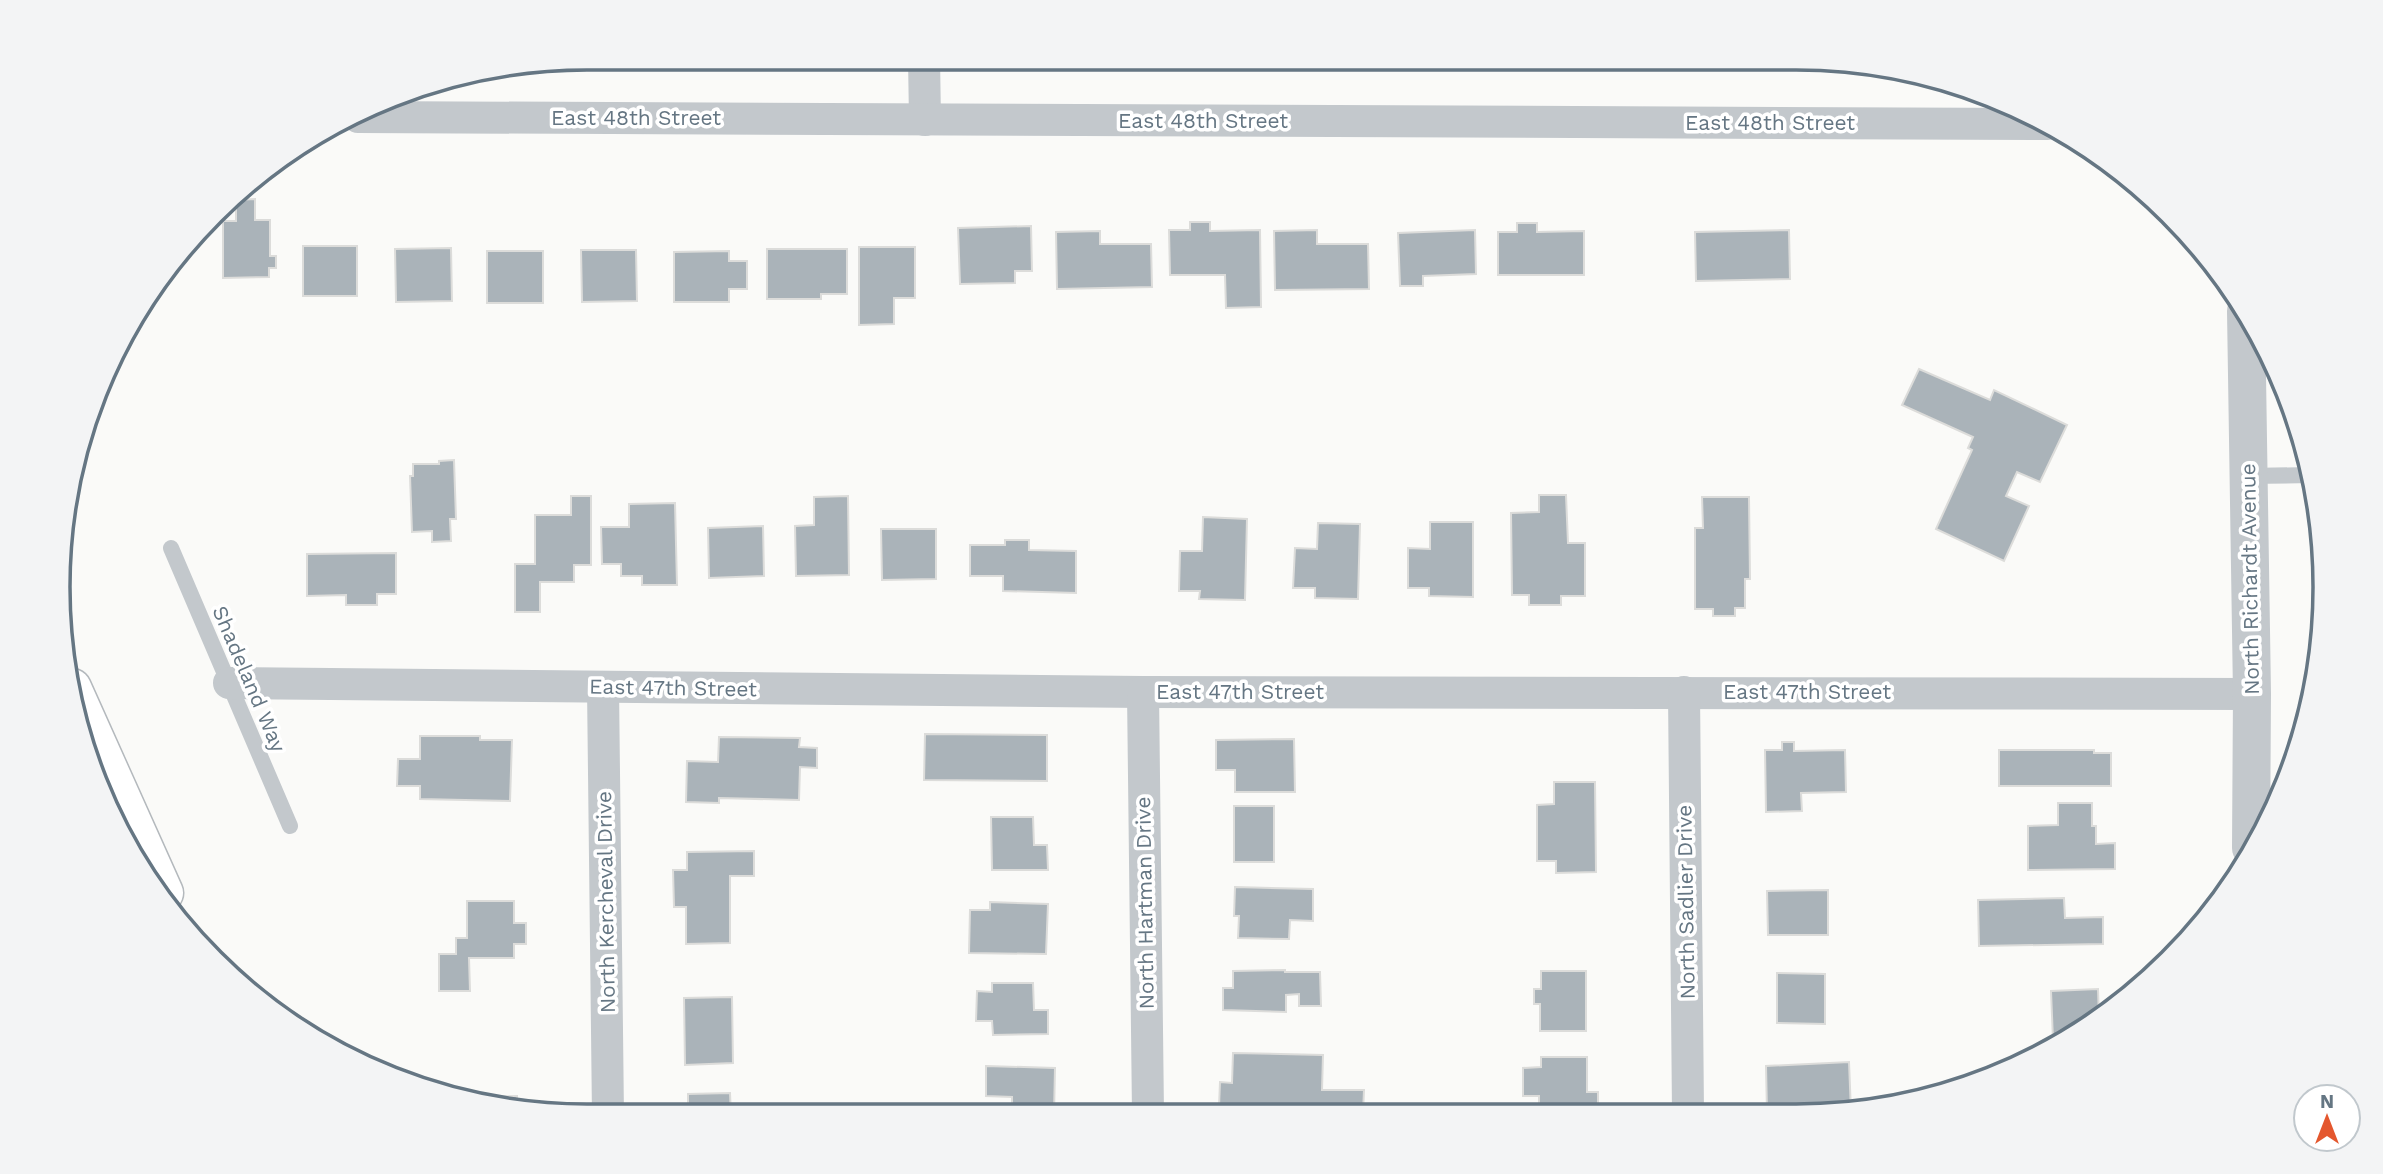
<svg xmlns="http://www.w3.org/2000/svg" width="2383" height="1174" font-family="'Work Sans',sans-serif">
	<style>
		.building { fill: #aab3b9; stroke: #dcdcda; stroke-width: 2 }
		.lines { fill: none; stroke-linecap: round; stroke-linejoin: round }
		.motorway-casing { stroke: #b4b9bd; stroke-width: 41 }
		.service { stroke: #c3c8cc; stroke-width: 16 }
		.minor { stroke: #c3c8cc; stroke-width: 32 }
		.tertiary { stroke: #c3c8cc; stroke-width: 38 }
		.motorway { stroke: #fff; stroke-width: 38 }
		.labels { text-anchor: middle; stroke-width: 7; stroke-linejoin: round; paint-order: stroke }
		.street-label { font-size: 21px; fill: #657683; stroke: #fff }
		.rim { fill: none; stroke: #657683; stroke-width: 3.5 }
	</style>
	<rect width="100%" height="100%" fill="#fafaf8"/>
	<g class="building">
		<polygon points="255,199 255,220 270,220 270,256 276,256 276,268 269,268 269,277 223,278 223,221 236,221 236,200"/>
		<polygon points="1190,222 1210,222 1210,231 1260,230 1261,307 1226,308 1225,275 1170,275 1169,230 1190,230"/>
		<polygon points="1517,223 1537,223 1537,232 1584,231 1584,275 1498,275 1498,232 1517,232"/>
		<polygon points="1031,226 1032,271 1015,271 1015,283 960,284 958,228"/>
		<polygon points="1317,230 1317,244 1368,244 1369,289 1275,290 1274,231"/>
		<polygon points="1475,230 1476,274 1423,276 1423,286 1400,286 1398,233"/>
		<polygon points="1789,230 1790,279 1696,281 1695,232"/>
		<polygon points="1100,231 1100,244 1151,244 1152,287 1057,289 1056,232"/>
		<rect x="303" y="246" width="54" height="50"/>
		<polygon points="859,247 915,247 915,298 894,298 894,324 859,325"/>
		<polygon points="451,248 452,301 396,302 395,249"/>
		<polygon points="767,249 847,249 847,294 821,294 821,299 767,299"/>
		<polygon points="581,250 636,250 637,301 582,302"/>
		<rect x="487" y="251" width="56" height="52"/>
		<polygon points="729,251 729,261 747,261 747,289 729,289 729,302 674,302 674,252"/>
		<polygon points="1919,369 1990,400 1994,390 2067,425 2040,482 2017,472 2006,496 2029,506 2004,561 1936,529 1972,450 1968,448 1973,437 1902,405"/>
		<polygon points="2285,386 2293,410 2285,410"/>
		<polygon points="454,460 456,519 450,519 451,541 432,542 432,531 412,532 410,476 413,476 413,464 439,464 439,461"/>
		<polygon points="1539,495 1566,495 1568,543 1585,543 1585,596 1561,596 1561,605 1529,605 1529,595 1512,595 1511,513 1539,512"/>
		<polygon points="571,496 591,496 591,565 574,565 574,582 540,582 540,612 515,612 515,564 535,564 535,515 571,515"/>
		<polygon points="848,496 849,575 796,576 795,526 814,525 814,497"/>
		<polygon points="1702,497 1749,497 1750,579 1745,579 1745,608 1735,608 1735,616 1713,616 1713,609 1695,609 1695,528 1703,528"/>
		<polygon points="675,503 677,585 642,585 642,576 621,576 621,564 602,564 601,527 629,527 629,504"/>
		<polygon points="1203,517 1247,519 1245,600 1199,599 1200,591 1179,591 1180,551 1202,551"/>
		<polygon points="1430,522 1473,522 1473,597 1429,596 1429,588 1408,588 1408,548 1430,549"/>
		<polygon points="1318,523 1360,524 1358,599 1315,598 1315,588 1293,588 1295,548 1317,549"/>
		<polygon points="763,526 764,576 709,578 708,528"/>
		<polygon points="881,529 936,529 936,579 882,580"/>
		<polygon points="1005,540 1029,540 1029,550 1076,551 1076,593 1003,591 1003,576 970,576 970,545 1005,545"/>
		<polygon points="396,553 396,594 377,594 377,605 346,605 346,595 307,596 307,554"/>
		<polygon points="2323,572 2325,587 2323,613"/>
		<polygon points="925,734 1047,735 1047,781 924,780"/>
		<polygon points="420,736 480,736 480,740 512,740 510,801 420,799 420,786 397,786 398,759 420,759"/>
		<polygon points="719,737 800,738 799,747 817,748 817,768 800,767 799,800 719,798 719,803 686,802 687,761 718,762"/>
		<polygon points="1294,739 1295,792 1235,792 1235,770 1216,770 1216,740"/>
		<polygon points="1782,742 1794,742 1794,751 1845,750 1846,792 1801,793 1802,811 1766,812 1765,750 1782,750"/>
		<polygon points="1999,750 2094,750 2094,753 2111,753 2111,786 1999,786"/>
		<polygon points="1554,782 1595,782 1596,872 1556,873 1556,861 1537,861 1537,805 1554,804"/>
		<polygon points="2058,803 2092,803 2092,826 2096,826 2096,844 2115,843 2115,869 2028,870 2028,826 2058,825"/>
		<rect x="1234" y="806" width="40" height="56"/>
		<polygon points="991,817 1033,817 1034,845 1047,845 1048,870 992,870"/>
		<polygon points="754,851 754,876 730,876 730,943 686,944 686,907 674,907 673,870 687,870 687,852"/>
		<polygon points="1235,887 1313,889 1313,921 1290,920 1289,939 1238,938 1239,916 1234,916"/>
		<polygon points="1828,890 1828,935 1768,935 1767,891"/>
		<polygon points="2064,898 2065,918 2103,917 2103,944 1979,946 1978,900"/>
		<polygon points="467,901 514,901 514,923 526,923 526,944 514,944 514,958 469,958 470,991 439,991 439,954 456,954 456,938 467,938"/>
		<polygon points="990,902 1048,904 1046,954 969,953 970,910 990,910"/>
		<polygon points="1285,970 1285,972 1320,972 1321,1006 1299,1006 1299,994 1286,995 1286,1012 1223,1010 1223,988 1233,988 1233,971"/>
		<polygon points="1541,971 1586,971 1586,1031 1540,1031 1540,1004 1534,1004 1534,989 1541,989"/>
		<polygon points="1777,973 1825,974 1825,1024 1777,1023"/>
		<polygon points="992,983 1033,983 1034,1010 1048,1010 1048,1034 993,1035 992,1021 976,1021 977,991 992,992"/>
		<polygon points="2098,989 2099,1018 2061,1040 2053,1040 2051,991"/>
		<polygon points="732,997 733,1063 685,1065 684,998"/>
		<polygon points="1233,1053 1323,1055 1322,1090 1364,1090 1363,1113 1309,1114 1309,1109 1219,1107 1220,1082 1232,1083"/>
		<polygon points="1541,1057 1587,1057 1587,1092 1598,1092 1598,1107 1539,1107 1539,1096 1523,1096 1523,1068 1541,1067"/>
		<polygon points="1849,1062 1851,1112 1767,1112 1766,1066"/>
		<polygon points="986,1066 1055,1068 1054,1115 1012,1115 1012,1097 986,1096"/>
		<polygon points="730,1093 731,1116 688,1116 688,1094"/>
		<polygon points="517,1096 517,1109 483,1106 470,1102 470,1097"/>
	</g>
	<g class="lines">
		<defs>
			<polyline id="motorway" points="72,688 164,893"/>
		</defs>
		<use href="#motorway" class="motorway-casing"/>
		<g class="service">
			<polyline points="2248,476 2312,475"/>
			<polyline points="171,548 290,826"/>
		</g>
		<g class="minor">
			<polyline points="924,58 925,120"/>
			<polyline points="358,117 2048,124"/>
			<polyline points="229,683 1143,692 2252,694"/>
			<polyline points="603,687 608,1116"/>
			<polyline points="1143,692 1148,1114"/>
			<polyline points="1684,692 1688,1112"/>
		</g>
		<polyline class="tertiary" points="2246,311 2252,694 2251,848"/>
		<use href="#motorway" class="motorway"/>
	</g>
	<g class="labels">
		<g class="street-label">
			<text x="636" y="125">East 48th Street</text>
			<text x="1203" y="128">East 48th Street</text>
			<text x="1770" y="130">East 48th Street</text>
			<text transform="translate(2250 579) rotate(-91)" y="7">North Richardt Avenue</text>
			<text transform="translate(249 679) rotate(67)" y="7">Shadeland Way</text>
			<text transform="translate(673 688) rotate(1)" y="7">East 47th Street</text>
			<text x="1240" y="699">East 47th Street</text>
			<text x="1807" y="699">East 47th Street</text>
			<text transform="translate(606 902) rotate(-91)" y="7">North Kercheval Drive</text>
			<text transform="translate(1686 902) rotate(-91)" y="7">North Sadlier Drive</text>
			<text transform="translate(1145 903) rotate(-91)" y="7">North Hartman Drive</text>
		</g>
	</g>
	<path d="M0 0H2383V1174H0ZM587 70H1796A517 517 0 0 1 2313 587V587A517 517 0 0 1 1796 1104H587A517 517 0 0 1 70 587V587A517 517 0 0 1 587 70Z" fill="#f3f4f5" fill-rule="evenodd"/>
	<path class="rim" d="M587 70H1796A517 517 0 0 1 2313 587V587A517 517 0 0 1 1796 1104H587A517 517 0 0 1 70 587V587A517 517 0 0 1 587 70Z"/>
	<g transform="translate(2327 1118)"><circle r="33" fill="#ffffff" stroke="#c1c8cd" stroke-width="2"/>
	<path d="M0-5L12 26L0 18L-12 26Z" fill="#e4572e"/>
	<text y="-10" font-size="19" font-weight="bold" text-anchor="middle" fill="#657683">N</text>
	</g>
</svg>
